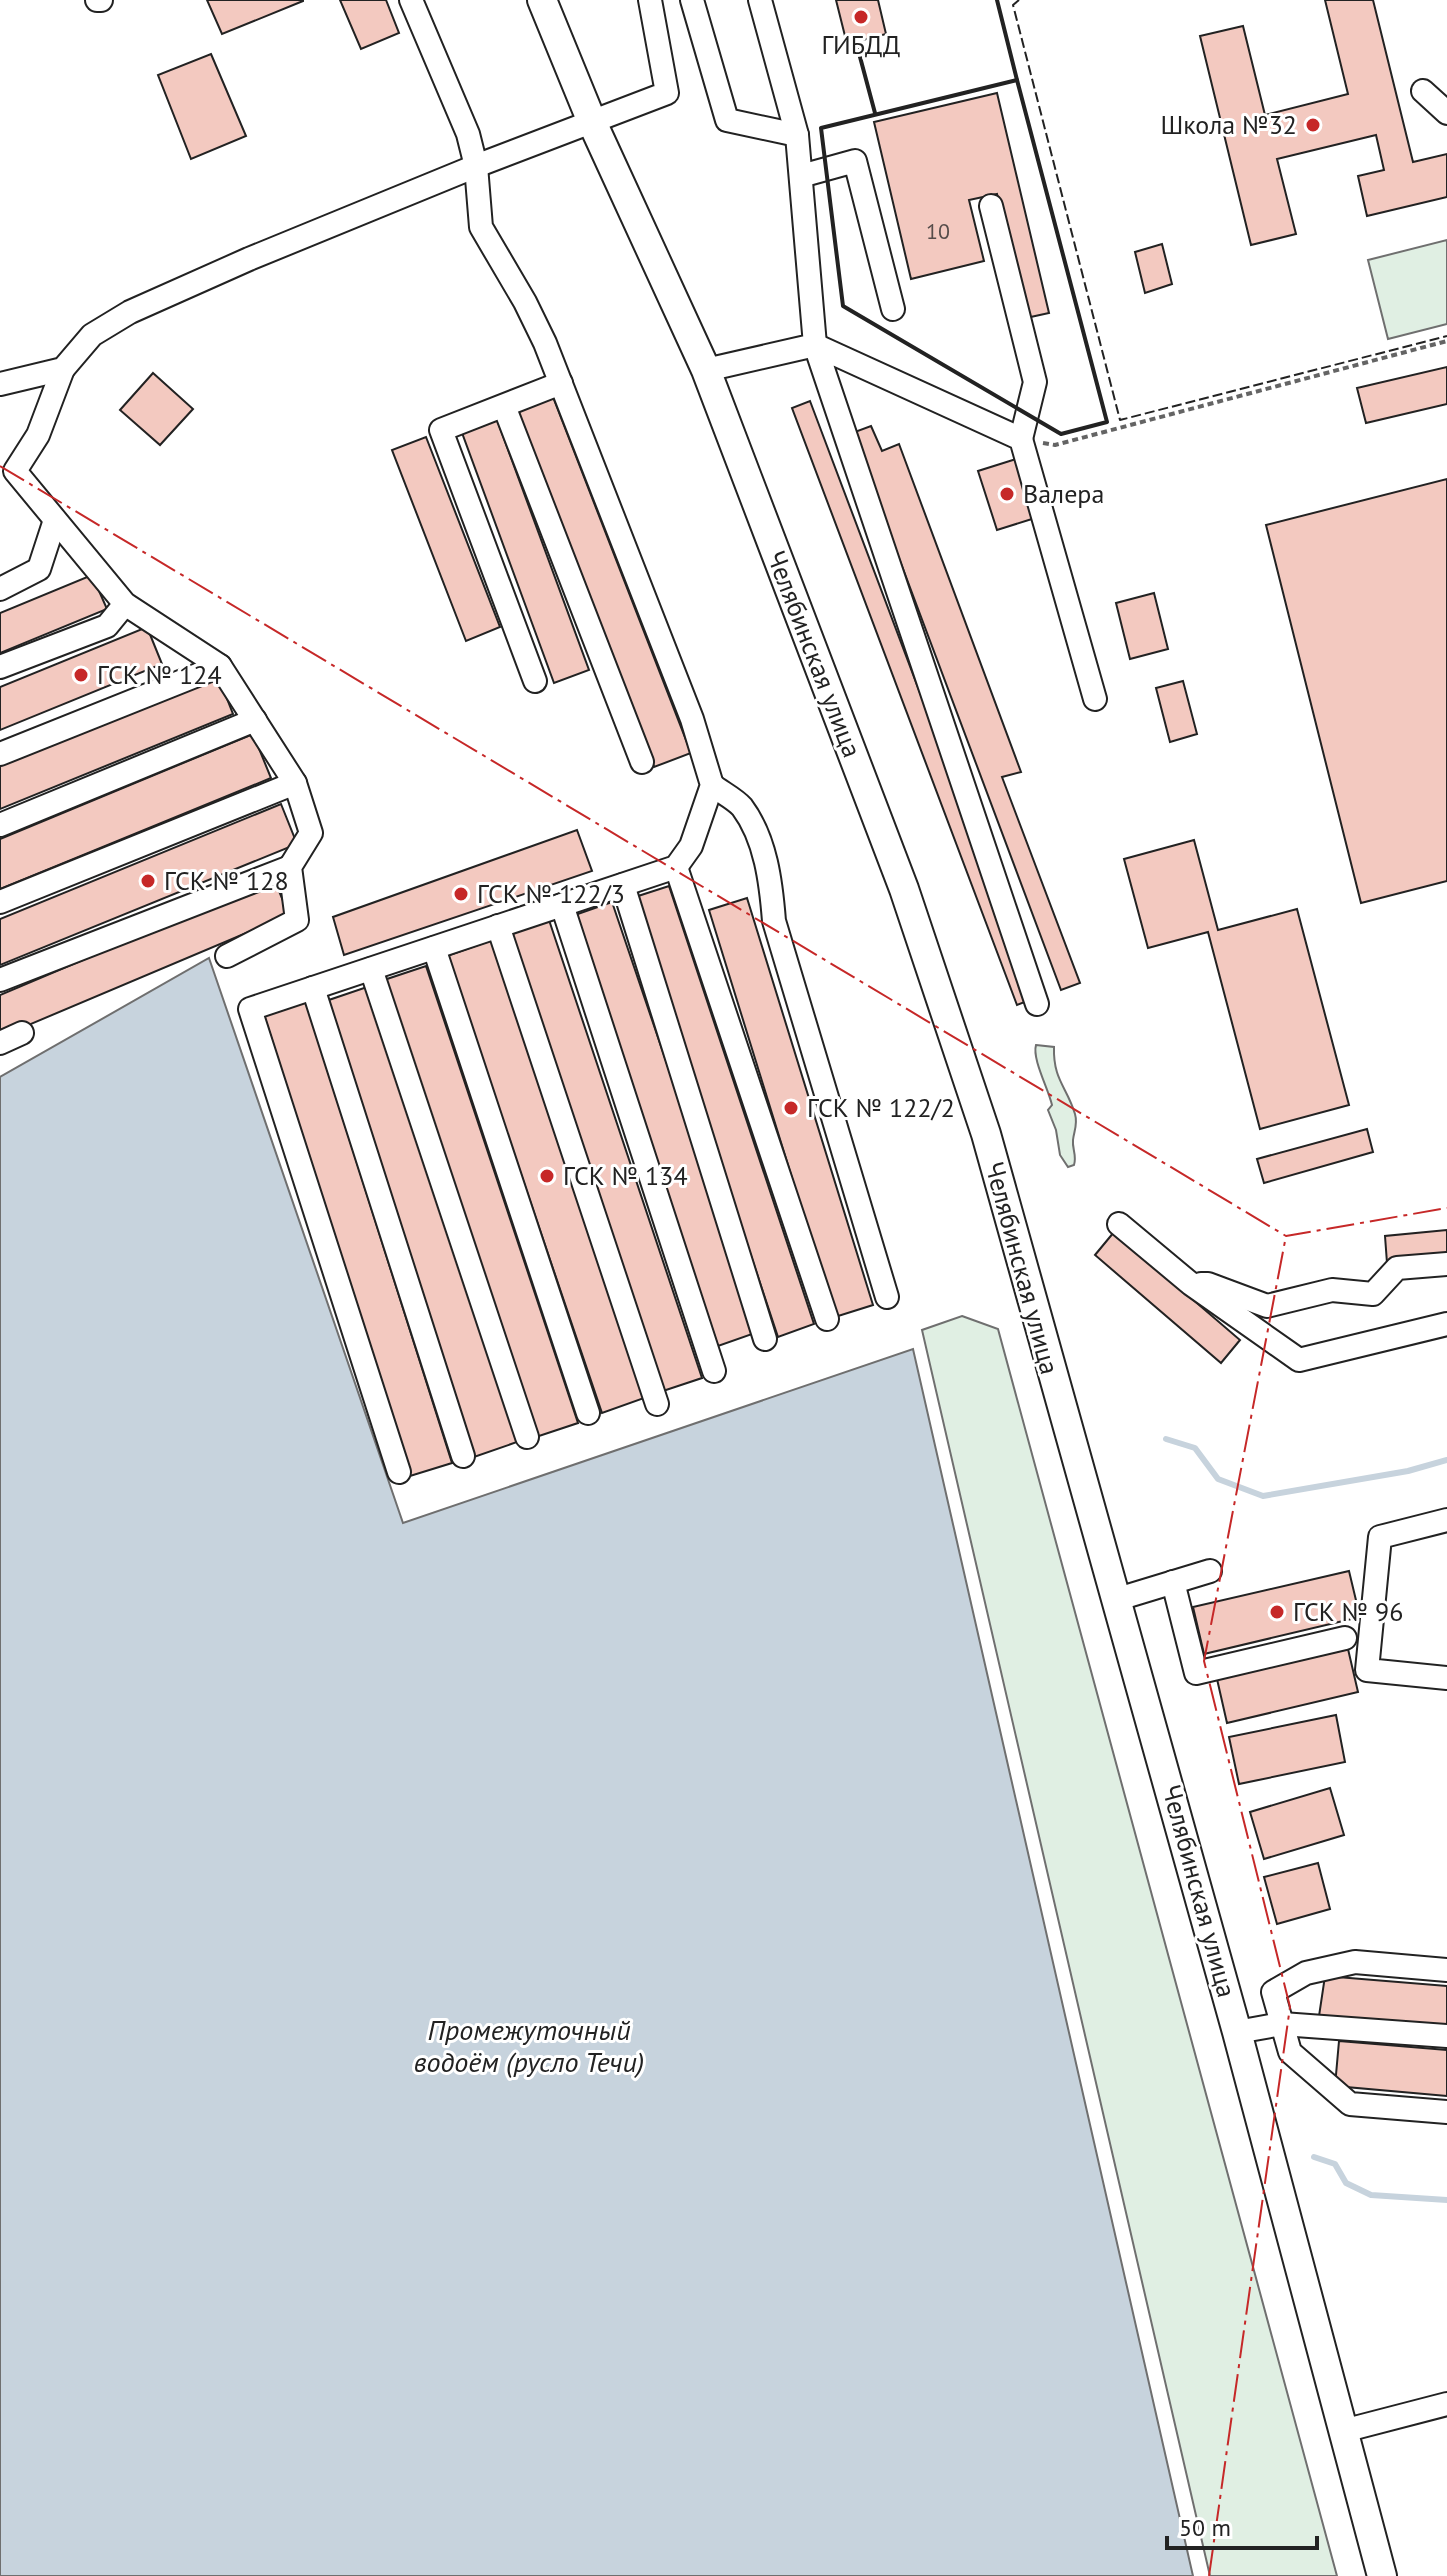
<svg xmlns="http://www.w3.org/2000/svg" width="1447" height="2576" font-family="'PT Sans',sans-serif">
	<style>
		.green { fill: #e0efe3; stroke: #6f6f6f; stroke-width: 2 }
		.water { fill: #c7d3dd; stroke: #6f6f6f; stroke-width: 2 }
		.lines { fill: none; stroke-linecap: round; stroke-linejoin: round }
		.stream { stroke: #c7d3dd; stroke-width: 6 }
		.building { fill: #f3c9c0; stroke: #222; stroke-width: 2 }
		.minor-casing { stroke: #222; stroke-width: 26 }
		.major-casing { stroke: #222; stroke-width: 32 }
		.path { stroke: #646464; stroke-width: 4; stroke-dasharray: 6 4; stroke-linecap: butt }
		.minor { stroke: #fff; stroke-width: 22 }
		.major { stroke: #fff; stroke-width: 28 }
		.fence { stroke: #222; stroke-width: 2; stroke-dasharray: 10 4; stroke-linecap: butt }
		.wall { stroke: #222; stroke-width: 4 }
		.power { stroke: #c62828; stroke-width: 2; stroke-dasharray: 28 6 4 6; stroke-linecap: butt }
		.poi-dot { fill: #c62828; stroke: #fff; stroke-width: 3 }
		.labels { text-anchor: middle; stroke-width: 6; stroke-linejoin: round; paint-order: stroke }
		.number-label { font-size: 22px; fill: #564c4a }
		.poi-label { font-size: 26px; fill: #222; stroke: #fff; text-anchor: start }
		.street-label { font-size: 26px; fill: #222; stroke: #fff }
		.water-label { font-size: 28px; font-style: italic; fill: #222; stroke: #fff }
	</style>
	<rect width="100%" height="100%" fill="#fff"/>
	<g class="green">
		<polygon points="1447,240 1447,324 1388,339 1368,260"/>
		<path d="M1036,1045L1054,1047C1053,1080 1067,1087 1075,1114C1078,1124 1074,1131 1073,1140C1072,1149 1077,1155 1074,1165L1068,1167L1060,1155L1056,1130L1048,1110L1052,1105C1048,1088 1032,1059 1036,1045Z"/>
		<polygon points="962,1316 998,1329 1337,2576 1210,2576 922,1330"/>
	</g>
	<polygon class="water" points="209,958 403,1523 913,1349 1193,2576 0,2576 0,1077"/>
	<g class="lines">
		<g class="stream">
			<polyline points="1166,1439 1195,1448 1218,1479 1263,1496 1408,1471 1447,1460"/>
			<polyline points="1314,2157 1335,2164 1346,2183 1371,2195 1447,2200"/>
		</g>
	</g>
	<g class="building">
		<polygon points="207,0 303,0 303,1 222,34"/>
		<polygon points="340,0 386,0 399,33 361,49"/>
		<polygon points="836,0 878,0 886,34 847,44"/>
		<polygon points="1325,0 1373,0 1413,162 1447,154 1447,197 1367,216 1358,176 1384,170 1376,135 1277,159 1296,234 1251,245 1200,36 1243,26 1265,115 1348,94"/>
		<polygon points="211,54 246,136 191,159 158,75"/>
		<polygon points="997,93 1049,313 1026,318 997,194 969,200 984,261 911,279 874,122"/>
		<polygon points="1162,244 1172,284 1145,293 1135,252"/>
		<polygon points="1447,367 1447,404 1366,423 1357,388"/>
		<polygon points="153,373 193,409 160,445 120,410"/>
		<polygon points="553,397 691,753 654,767 516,412"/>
		<polygon points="810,401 1035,998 1017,1005 792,408"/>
		<polygon points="496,417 589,670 554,683 461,430"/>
		<polygon points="871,426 882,451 899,444 1021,772 1002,777 1080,983 1061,990 852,433"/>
		<polygon points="426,437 500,627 466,641 392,450"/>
		<polygon points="1016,459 1035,518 997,530 978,471"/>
		<polygon points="1447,479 1447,881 1361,903 1266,525"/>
		<polygon points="92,575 107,609 0,653 0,613"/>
		<polygon points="1154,593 1168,649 1130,659 1116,603"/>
		<polygon points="147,627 162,664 0,730 0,687"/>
		<polygon points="218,676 233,714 0,809 0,766"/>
		<polygon points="1183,681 1197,734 1170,742 1156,688"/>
		<polygon points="253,734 271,778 0,889 0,839"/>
		<polygon points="281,804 297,844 0,965 0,919"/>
		<polygon points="577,830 592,871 344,955 333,917"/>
		<polygon points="1194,840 1218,930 1297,909 1349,1105 1260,1129 1208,932 1148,948 1124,859"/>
		<polygon points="274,879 289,915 0,1037 0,995"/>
		<polygon points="669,886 814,1324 778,1337 632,898"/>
		<polygon points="747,898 873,1305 835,1317 709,910"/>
		<polygon points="612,902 758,1332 718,1346 572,916"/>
		<polygon points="549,920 702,1378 660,1392 506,934"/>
		<polygon points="492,940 647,1397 602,1413 447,956"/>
		<polygon points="426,966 578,1423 536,1437 384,980"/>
		<polygon points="367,987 517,1442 474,1457 323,1002"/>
		<polygon points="306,1002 452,1463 410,1476 264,1015"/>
		<polygon points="1367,1129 1373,1152 1264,1183 1257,1159"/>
		<polygon points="1447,1230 1447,1258 1387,1263 1385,1236"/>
		<polygon points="1114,1232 1240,1340 1221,1363 1095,1255"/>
		<polygon points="1349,1571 1360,1617 1204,1654 1193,1607"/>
		<polygon points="1348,1649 1358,1692 1227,1723 1217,1679"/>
		<polygon points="1336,1715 1345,1762 1239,1784 1229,1737"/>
		<polygon points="1330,1788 1344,1835 1264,1859 1250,1812"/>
		<polygon points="1318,1863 1330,1909 1277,1924 1264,1877"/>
		<polygon points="1325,1976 1447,1986 1447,2028 1319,2016"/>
		<polygon points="1339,2041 1447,2050 1447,2096 1335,2086"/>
	</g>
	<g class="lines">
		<defs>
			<g id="minor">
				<polyline points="97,0 101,0"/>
				<polyline points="692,0 727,120 797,135"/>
				<polyline points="1423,91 1447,113"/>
				<polyline points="801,176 855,161 893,309"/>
				<polyline points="991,206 1035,382 1021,439"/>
				<polyline points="63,369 38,435 15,471 125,604 220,666 295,783 311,833 290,867 297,920 227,956"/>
				<polyline points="706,370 815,345 797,135 760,0"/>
				<polyline points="0,384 63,369 92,335 130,312 249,259 476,166 667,93 650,0"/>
				<polyline points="504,406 642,762"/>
				<polyline points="0,589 39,569 55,520"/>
				<polyline points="0,667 107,626 125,604"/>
				<polyline points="535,681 441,430 561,383"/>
				<polyline points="0,754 220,666"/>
				<path d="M712,785C721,792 735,799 742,807C766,839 771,883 774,921L887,1297"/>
				<polyline points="0,825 255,720"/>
				<polyline points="676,867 827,1319"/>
				<polyline points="623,885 765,1339"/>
				<polyline points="0,902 295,783"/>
				<polyline points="562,905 714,1371"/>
				<polyline points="498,926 657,1404"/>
				<polyline points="434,948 588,1413"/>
				<polyline points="371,969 527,1437"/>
				<polyline points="0,980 290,867"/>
				<polyline points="313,988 463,1456"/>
				<polyline points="1037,1004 815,345 1021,439 1095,699"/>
				<polyline points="0,1043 22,1033"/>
				<polyline points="1119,1224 1191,1284 1299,1360 1447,1324"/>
				<polyline points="1201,1284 1208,1284 1267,1306 1332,1290 1373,1294 1397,1268 1447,1264"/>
				<polyline points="399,1472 250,1009 676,867 691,846 712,785 692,719 545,343 525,302 481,227 476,166 468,134 411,0"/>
				<polyline points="1447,1520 1380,1537 1367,1670 1447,1678"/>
				<polyline points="1173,1582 1196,1673 1345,1638"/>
				<polyline points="1118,1599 1210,1571"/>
				<polyline points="1447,1970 1355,1962 1306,1973 1273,1992 1290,2052 1350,2104 1447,2112"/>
				<polyline points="1237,2032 1282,2024 1447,2036"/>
				<polyline points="1343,2431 1447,2404"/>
			</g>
			<polyline id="major" points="542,0 592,122 706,370 904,889 986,1134 1237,2032 1382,2576"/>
		</defs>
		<use href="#minor" class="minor-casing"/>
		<use href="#major" class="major-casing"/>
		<polyline class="path" points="1043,443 1055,445 1447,341"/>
		<use href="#minor" class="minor"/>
		<use href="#major" class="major"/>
		<polyline class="fence" points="1019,0 1013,5 1120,420 1447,336"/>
		<g class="wall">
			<polyline points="997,0 1017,80"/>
			<polyline points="856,42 875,113"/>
			<polygon points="1017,80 1107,422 1061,434 843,306 821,128"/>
		</g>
		<g class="power">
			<polyline points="0,466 1286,1236 1447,1208"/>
			<polyline points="1209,2576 1290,2007 1204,1661 1286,1236"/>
		</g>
	</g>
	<g class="poi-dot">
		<circle cx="861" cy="17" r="8"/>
		<circle cx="1313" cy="125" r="8"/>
		<circle cx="1007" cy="494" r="8"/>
		<circle cx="81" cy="675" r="8"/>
		<circle cx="148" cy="881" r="8"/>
		<circle cx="461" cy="894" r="8"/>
		<circle cx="791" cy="1108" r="8"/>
		<circle cx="547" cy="1176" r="8"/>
		<circle cx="1277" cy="1612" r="8"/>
	</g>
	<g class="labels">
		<g class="number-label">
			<text x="938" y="239">10</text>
		</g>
		<g class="poi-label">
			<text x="861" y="54" text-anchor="middle">ГИБДД</text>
			<text x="1297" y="134" text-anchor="end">Школа №32</text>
			<text x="1023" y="503">Валера</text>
			<text x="97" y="684">ГСК № 124</text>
			<text x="164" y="890">ГСК № 128</text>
			<text x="477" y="903">ГСК № 122/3</text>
			<text x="807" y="1117">ГСК № 122/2</text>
			<text x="563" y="1185">ГСК № 134</text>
			<text x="1293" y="1621">ГСК № 96</text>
		</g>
		<g class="street-label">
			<text transform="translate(814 654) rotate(69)" y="9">Челябинская улица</text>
			<text transform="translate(1022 1268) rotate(75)" y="9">Челябинская улица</text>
			<text transform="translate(1199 1891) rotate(75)" y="9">Челябинская улица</text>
		</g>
		<g class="water-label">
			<text x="529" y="2040">Промежуточный<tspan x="529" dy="32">водоём (русло Течи)</tspan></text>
		</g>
	</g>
	<path d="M1167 2536v12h150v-12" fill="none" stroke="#222222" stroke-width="4"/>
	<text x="1179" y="2536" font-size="24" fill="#222222" stroke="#ffffff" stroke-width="6" paint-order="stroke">50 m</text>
</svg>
